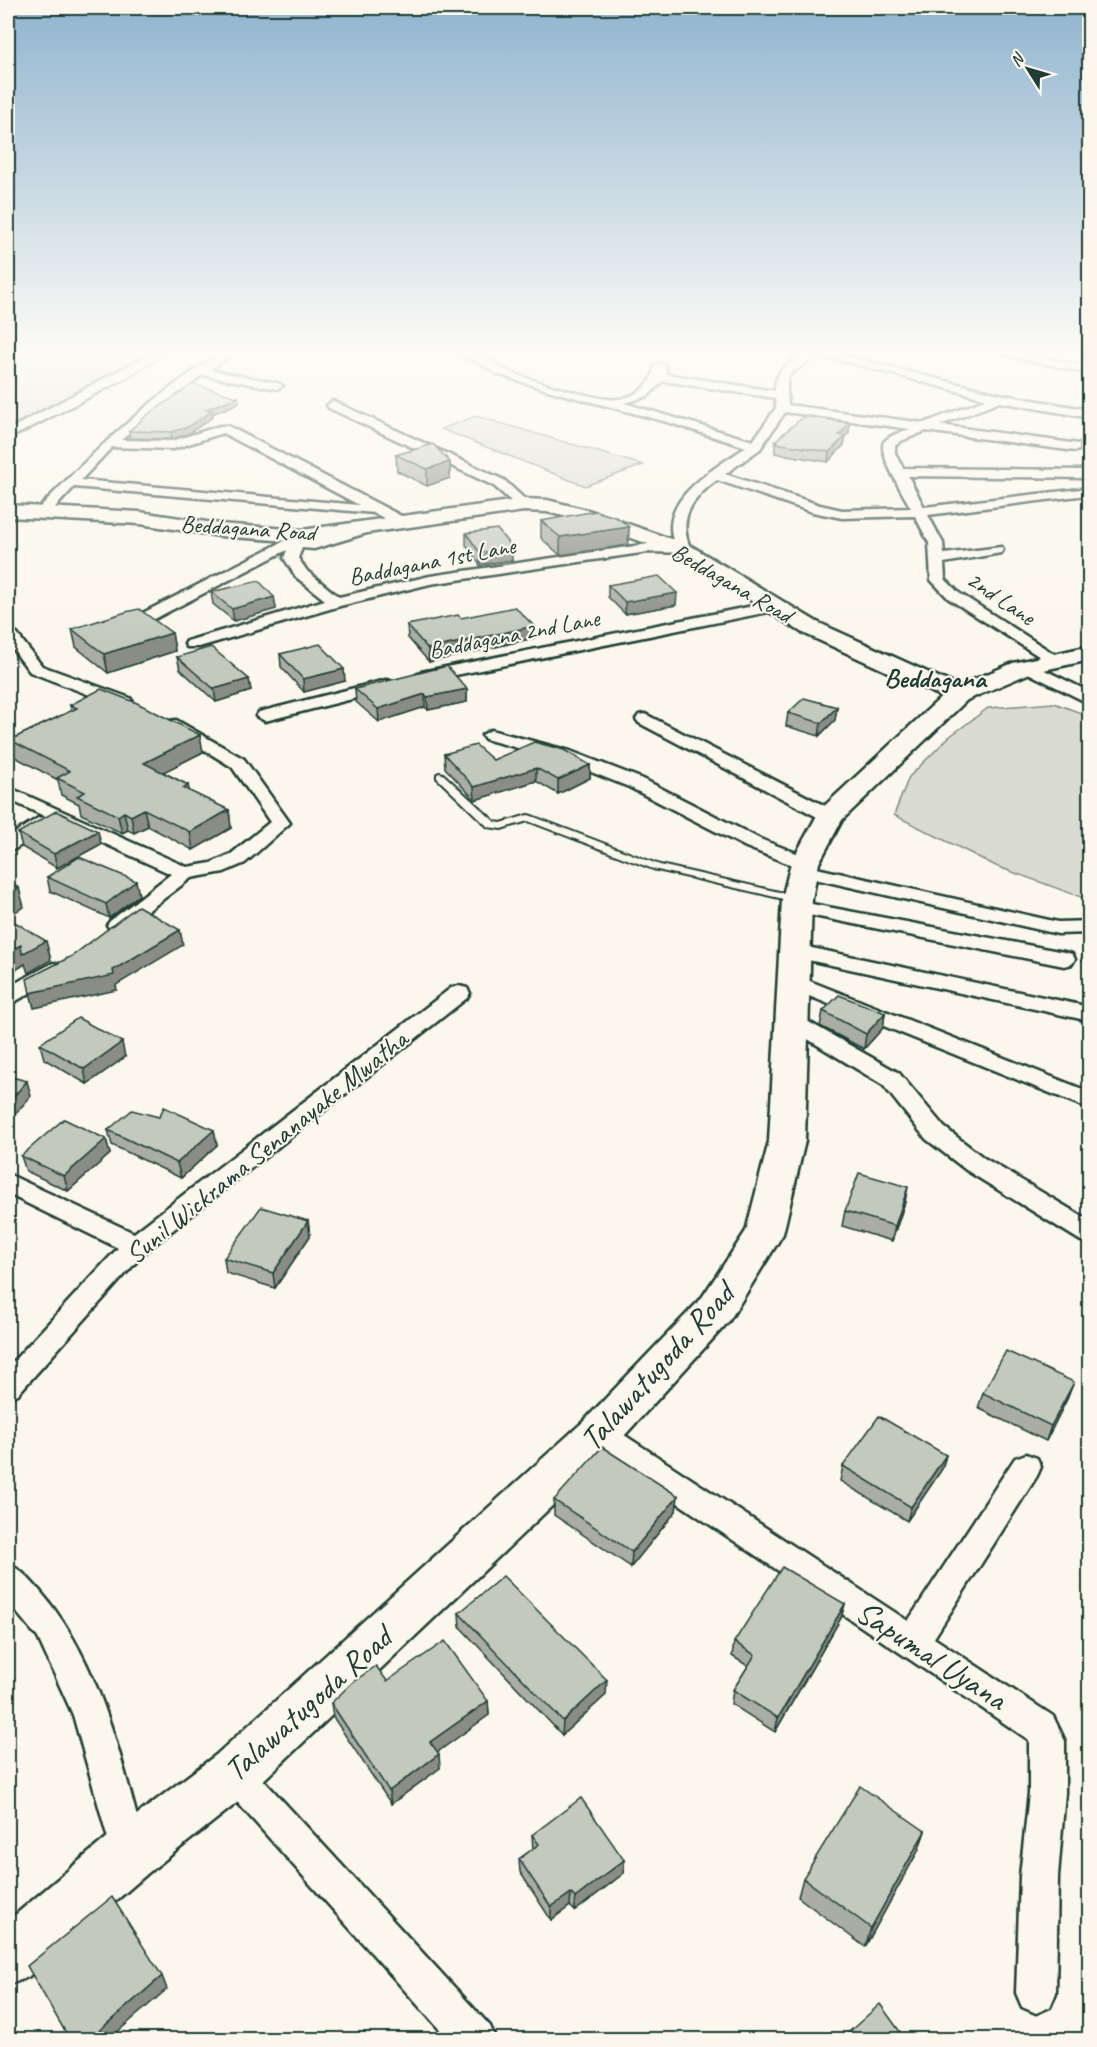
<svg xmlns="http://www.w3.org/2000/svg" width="1097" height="2047" font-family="Caveat,sans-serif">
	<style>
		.green { fill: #dbdcd1; stroke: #7d8c82; stroke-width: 1.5 }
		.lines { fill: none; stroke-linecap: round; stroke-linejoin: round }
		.lane-casing { stroke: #1f3d34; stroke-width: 4 }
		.street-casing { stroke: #1f3d34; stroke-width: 5 }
		.secondary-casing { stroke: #1f3d34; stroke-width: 5 }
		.primary-casing { stroke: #1f3d34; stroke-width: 5 }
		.lane { fill: #fbf7ec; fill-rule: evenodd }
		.street { fill: #fbf7ec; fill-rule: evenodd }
		.secondary { fill: #fbf7ec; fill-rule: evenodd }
		.primary { fill: #fbf7ec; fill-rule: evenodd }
		.wall { fill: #a9ada3; stroke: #1f3d34; stroke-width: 1.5 }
		.shaded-wall { fill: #898d85; stroke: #1f3d34; stroke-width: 1.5 }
		.building { fill: #c4c9be; stroke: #1f3d34; stroke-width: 1.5 }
		.labels { text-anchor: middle; stroke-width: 4.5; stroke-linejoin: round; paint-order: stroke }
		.far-street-label { font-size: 24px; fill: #1f3d34; stroke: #fbf7ec }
		.far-quarter-label { font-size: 27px; font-weight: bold; fill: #1f3d34; stroke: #fbf7ec }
		.street-label { font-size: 28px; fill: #1f3d34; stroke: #fbf7ec }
		.near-street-label { font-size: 33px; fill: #1f3d34; stroke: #fbf7ec }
	</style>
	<rect width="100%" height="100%" fill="#fbf7ec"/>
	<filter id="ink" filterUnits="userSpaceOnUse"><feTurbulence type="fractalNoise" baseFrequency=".0167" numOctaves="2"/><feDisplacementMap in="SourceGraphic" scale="12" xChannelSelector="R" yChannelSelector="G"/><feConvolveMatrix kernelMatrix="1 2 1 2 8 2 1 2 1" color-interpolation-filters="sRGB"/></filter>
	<g filter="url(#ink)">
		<g class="green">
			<polygon points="8,354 158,354 8,435"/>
			<polygon points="476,416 643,465 585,486 441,429"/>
			<polygon points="1054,703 1089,716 1089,900 996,866 894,815 909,777 949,737 988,708"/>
		</g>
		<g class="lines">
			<defs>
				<polygon id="lane" points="440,773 443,774 495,822 501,823 528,815 532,816 660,865 797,896 802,899 797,902 653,869 528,821 501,829 488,827 437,778 437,774"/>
				<g id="street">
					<polygon points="150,354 163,354 126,378 8,439 8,430"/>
					<path d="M220,354H233L210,370L277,383L283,386L277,389L202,375L121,440L172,441L220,426H228L409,520V526H399L374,513L74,487L49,514H39V508C95,451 151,396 220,354ZM223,433L359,505L81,480L112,447L173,449Z"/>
					<path d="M457,354C463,354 469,353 475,355C487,357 494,364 504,369C524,379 584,396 607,399C628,402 654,388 654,366L660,363L666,366V374L775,391C774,369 796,354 816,354C791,380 784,363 788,405L924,423L987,399L817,354H836L999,394L1090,410V418L1000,402L940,425L1079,444V450L1075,451L926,431L901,441L895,446V453L903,468L1090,470L1088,478L908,476L924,507L1090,488V494L1086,495L928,515L943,543L944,554L1001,547L1003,550L1001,553L944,563L945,579L959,593L1062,659L1060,662H1048L949,599L931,580L929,543L915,516L842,518L812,512L717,480C691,499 677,519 691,550L689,553L648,552L430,584L340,606L199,647H187L185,644L187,641L325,600L296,577L284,558L287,550L137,628H125L123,625L125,622L302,532L309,536L306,540L313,541L365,525L372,529L370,532L314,549L302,548L298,558L307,571L339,597L430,576L648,544L675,545C655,500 716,468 746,447L667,422L554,392L497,374L480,363ZM663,381L775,398L776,408L753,441L624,403L648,396ZM785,412L910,429C901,432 890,435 884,442C877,452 905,497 911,508L842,510L820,505L725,474L760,449Z"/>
					<polygon points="1002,354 1024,354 1090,367 1090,374"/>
					<polygon points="333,401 504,480 531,505 524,509 519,508 494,486 329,408 327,405"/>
					<polygon points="773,602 778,604 781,607 778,610 421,682 413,677 421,672"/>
					<polygon points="8,628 14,630 42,666 130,698 133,702 130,706 118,706 30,672 8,643"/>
					<polygon points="1026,661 1090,692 1090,704 1020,669 1018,666"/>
					<polygon points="386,680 392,681 394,685 392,689 265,721 256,716 259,712"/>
					<polygon points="645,714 837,812 839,816 830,822 823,820 639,723 636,719 639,715"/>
					<polygon points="176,720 244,759 290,823 245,863 224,872 191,878 124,929 110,929 107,925 110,921 171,874 53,820 52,826 15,849 8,851 8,837 38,818 46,817 8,799 8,787 187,867 211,863 231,854 270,822 232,767 170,729 167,725 170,721"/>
					<polygon points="491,730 570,751 643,779 760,839 812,859 815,863 812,867 1058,922 1090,921 1090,933 1058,934 797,875 794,871 797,867 746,847 629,787 558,759 485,739 482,735"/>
					<polygon points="796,901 1064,952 1072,954 1075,959 1072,964 1064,966 789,911 786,907 789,903"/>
					<polygon points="793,944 1090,1007 1090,1021 785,955 782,950 785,945"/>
					<polygon points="53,963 61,965 64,970 61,975 16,1001 8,1003 8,987"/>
					<polygon points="792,974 1090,1092 1090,1109 784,986 781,981 784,976"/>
					<polygon points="459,986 467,988 470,993 467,998 145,1252 18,1394 8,1398 8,1367 118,1248 8,1194 8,1174 134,1233 451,988"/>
					<polygon points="791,1012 899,1073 944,1127 984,1158 1090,1221 1090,1244 1081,1241 966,1170 926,1139 883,1085 783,1024 780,1019 783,1014"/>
					<polygon points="599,1422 609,1425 908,1621 1015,1458 1026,1454 1037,1458 1041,1467 1037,1476 934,1638 1053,1716 1065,1741 1065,1793 1058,1876 1056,1993 1050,2007 1036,2013 1022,2007 1016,1993 1020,1876 1029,1793 1029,1740 589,1443 584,1434 589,1425"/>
					<path d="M8,1564C22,1570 29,1579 39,1590C102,1662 122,1764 147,1854L142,1867L129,1872L116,1867L73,1715L38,1638L8,1602Z"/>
					<polygon points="234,1755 246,1761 490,2026 496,2040 449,2040 222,1785 216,1773 222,1761"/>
				</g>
				<polygon id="secondary" points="524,499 547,500 591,511 691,546 817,622 967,690 970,695 967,700 958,702 949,700 801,632 677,554 577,519 547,512 524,511 302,542 220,536 140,524 8,517 8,505 140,512 220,524 302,530"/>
				<polygon id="primary" points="1090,646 1090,660 1030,673 967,700 842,820 819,863 812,899 805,1141 783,1234 729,1321 614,1447 252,1791 148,1873 28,1977 8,1985 8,1921 110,1835 216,1755 584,1421 701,1299 746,1231 769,1141 782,899 791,863 820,810 949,690 1013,663"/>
			</defs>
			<use href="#lane" class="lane-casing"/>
			<use href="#street" class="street-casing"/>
			<use href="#secondary" class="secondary-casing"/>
			<use href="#primary" class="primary-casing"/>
			<use href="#lane" class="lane"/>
			<use href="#street" class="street"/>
			<use href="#secondary" class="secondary"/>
			<use href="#primary" class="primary"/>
		</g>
		<g class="wall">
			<polygon points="239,403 212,414 213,417 189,433 172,439 130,438 129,431"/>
			<polygon points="849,433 846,436 844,445 828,462 775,453 775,441"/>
			<polygon points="396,455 450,462 450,478 427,486 397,471"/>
			<polygon points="541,521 629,527 628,545 560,555 541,538"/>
			<polygon points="466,533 512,560 480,565 466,545"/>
			<polygon points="608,585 676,605 625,614 608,597"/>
			<polygon points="211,592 274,597 276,609 234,621 213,604"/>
			<polygon points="461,618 534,626 534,638 429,662 408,638 407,625"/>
			<polygon points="72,629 172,633 175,651 108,673 76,647"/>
			<polygon points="280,654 345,681 304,692 281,667"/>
			<polygon points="177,657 249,679 251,691 216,702 180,669"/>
			<polygon points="355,689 467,689 467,702 428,710 425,707 379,722 356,702"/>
			<polygon points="70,705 203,752 163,772 188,785 189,791 229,810 231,828 193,850 148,826 134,833 128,830 122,833 81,814 79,804 61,795 58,780 15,757 10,740 71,711"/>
			<polygon points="837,707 835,720 819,736 786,726 788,713"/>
			<polygon points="444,754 493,760 590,765 590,778 558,794 536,781 475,800 445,768"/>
			<polygon points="18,833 101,844 57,868 22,847"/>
			<polygon points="47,877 139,895 109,918 50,891"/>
			<polygon points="1089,940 1089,964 1081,960 1085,946"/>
			<polygon points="823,1011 885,1013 883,1028 864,1049 820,1026"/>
			<polygon points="40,1044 125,1057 87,1084 44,1059"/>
			<polygon points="108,1130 217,1145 181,1178 112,1145"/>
			<polygon points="106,1139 110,1154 68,1191 26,1171 21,1156"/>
			<polygon points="905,1202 892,1241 842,1226 845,1211"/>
			<polygon points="308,1221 310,1236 275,1288 226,1273 224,1258"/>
			<polygon points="983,1393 1068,1397 1046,1441 978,1408"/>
			<polygon points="946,1455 942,1469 907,1521 840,1481 843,1466"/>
			<polygon points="678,1496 676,1511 631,1567 554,1515 554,1500"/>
			<polygon points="845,1604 841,1618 775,1732 731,1704 733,1690 748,1666 732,1656 734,1642"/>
			<polygon points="459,1613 606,1695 562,1735 460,1627"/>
			<polygon points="488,1701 489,1715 437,1752 440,1768 391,1804 333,1717 331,1703"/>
			<polygon points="925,1831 918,1851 865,1947 798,1897 803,1878"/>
			<polygon points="532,1835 624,1860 624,1873 575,1911 570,1906 551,1920 520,1872 519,1859 533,1849"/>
		</g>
		<g class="shaded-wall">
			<polygon points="238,397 239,403 212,414 213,417 189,433 172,439 171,432 206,409"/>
			<polygon points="850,423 849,433 846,436 844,445 828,462 829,452 839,435"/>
			<polygon points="450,462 450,478 427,486 427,469"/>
			<polygon points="629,527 628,545 560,555 560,537"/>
			<polygon points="512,548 512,560 480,565 480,553"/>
			<polygon points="677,593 676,605 625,614 625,602"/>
			<polygon points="274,597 276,609 234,621 232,609"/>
			<polygon points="534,626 534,638 429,662 428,649"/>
			<polygon points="172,633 175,651 108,673 104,654"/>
			<polygon points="344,669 345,681 304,692 303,679"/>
			<polygon points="249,679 251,691 216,702 214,689"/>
			<polygon points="467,689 467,702 428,710 427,697"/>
			<polygon points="425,694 425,707 379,722 378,709"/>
			<polygon points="837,707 835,720 819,736 821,723"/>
			<polygon points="200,735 203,752 148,780 144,763"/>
			<polygon points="590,765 590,778 558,794 558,780"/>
			<polygon points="536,768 536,781 475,800 474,787"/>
			<polygon points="188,785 191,802 183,788"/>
			<polygon points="144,809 148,826 134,833 131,816"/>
			<polygon points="229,810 231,828 193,850 190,832"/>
			<polygon points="124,812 128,830 122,833 118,816"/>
			<polygon points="98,831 101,844 57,868 54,854"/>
			<polygon points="136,881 139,895 109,918 106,904"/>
			<polygon points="19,888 24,907 8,916 8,894"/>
			<polygon points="180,930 183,945 116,985 117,990 34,1008 30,993 113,970"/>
			<polygon points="46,941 51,960 28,973 25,964 8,975 8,952 21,945"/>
			<polygon points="885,1013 883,1028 864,1049 866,1034"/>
			<polygon points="122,1042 125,1057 87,1084 84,1069"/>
			<polygon points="27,1081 31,1096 8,1122 8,1103"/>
			<polygon points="214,1130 217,1145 181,1178 177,1163"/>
			<polygon points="106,1139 110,1154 68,1191 64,1176"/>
			<polygon points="908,1187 905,1202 892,1241 895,1226"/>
			<polygon points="308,1221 310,1236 275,1288 273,1273"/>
			<polygon points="1074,1382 1068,1397 1046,1441 1051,1426"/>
			<polygon points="946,1455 942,1469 907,1521 911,1507"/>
			<polygon points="678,1496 676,1511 631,1567 632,1552"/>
			<polygon points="845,1604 841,1618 775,1732 778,1718"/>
			<polygon points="607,1680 606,1695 562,1735 563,1721"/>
			<polygon points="488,1701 489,1715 432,1756 430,1742"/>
			<polygon points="439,1754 440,1768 391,1804 389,1791"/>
			<polygon points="925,1831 918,1851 865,1947 871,1928"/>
			<polygon points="624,1860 624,1873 575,1911 575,1898"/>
			<polygon points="571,1893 570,1906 551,1920 551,1907"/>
			<polygon points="162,1976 167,1989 108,2040 88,2040"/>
		</g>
		<g class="building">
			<polygon points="193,384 238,397 206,409 212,411 188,427 171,432 129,431 147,415"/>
			<polygon points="804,416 850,423 839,435 846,436 829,452 776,443 778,441 775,441"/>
			<polygon points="433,444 450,462 427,469 396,455"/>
			<polygon points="596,511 618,518 629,527 560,537 541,521"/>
			<polygon points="497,529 512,548 480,553 466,533"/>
			<polygon points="659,576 677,593 625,602 608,585"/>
			<polygon points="259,581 274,597 232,609 211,592"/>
			<polygon points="515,607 534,626 428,649 407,625 458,615 461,618"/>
			<polygon points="139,609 172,633 104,654 72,629 126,612"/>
			<polygon points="320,644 344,669 303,679 280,654"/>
			<polygon points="211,647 249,679 214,689 177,657"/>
			<polygon points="447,666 467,689 427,697 425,694 378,709 355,689"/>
			<polygon points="101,689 137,703 200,735 144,763 188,785 183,788 229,810 190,832 144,809 131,816 124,812 118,816 77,796 85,792 57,778 70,771 10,740 77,708 70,705"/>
			<polygon points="804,698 837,707 821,723 788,713"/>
			<polygon points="534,742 564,750 590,765 558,780 536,768 474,787 444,754 476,745 493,760"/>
			<polygon points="56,811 98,831 54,854 18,833"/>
			<polygon points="79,857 136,881 106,904 47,877"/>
			<polygon points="8,882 19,888 8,894"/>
			<polygon points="138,906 180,930 113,970 114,975 30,993 27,979 72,956"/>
			<polygon points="8,918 46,941 22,954 21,945 8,952"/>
			<polygon points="1089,940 1089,948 1085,946"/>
			<polygon points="839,995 885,1013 866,1034 823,1011"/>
			<polygon points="78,1018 122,1042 84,1069 40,1044"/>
			<polygon points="8,1076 27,1081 8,1103"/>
			<polygon points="164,1107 214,1130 177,1163 108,1130 132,1110 159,1117"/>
			<polygon points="64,1119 106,1139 64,1176 21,1156"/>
			<polygon points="859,1173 908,1187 895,1226 845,1211"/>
			<polygon points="261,1207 308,1221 273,1273 224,1258"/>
			<polygon points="1006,1351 1074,1382 1051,1426 983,1393"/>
			<polygon points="879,1416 946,1455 911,1507 843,1466"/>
			<polygon points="602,1447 678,1496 632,1552 554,1500"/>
			<polygon points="782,1567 845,1604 778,1718 733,1690 755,1655 734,1642"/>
			<polygon points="503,1576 607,1680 563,1721 459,1613"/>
			<polygon points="445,1641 488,1701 430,1742 439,1754 389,1791 331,1703 353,1682 376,1666 387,1681"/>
			<polygon points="860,1786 925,1831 871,1928 803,1878"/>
			<polygon points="581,1798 624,1860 575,1898 571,1893 551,1907 519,1859 539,1844 532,1835"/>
			<polygon points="112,1897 162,1976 88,2040 70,2040 27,1966"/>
			<polygon points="880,2004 906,2040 840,2040"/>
		</g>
	</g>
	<linearGradient id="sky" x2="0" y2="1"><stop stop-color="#90b4cf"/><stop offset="0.55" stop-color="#fdfbf6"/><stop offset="1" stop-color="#fdfbf6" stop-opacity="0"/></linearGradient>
	<rect width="1097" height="641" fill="url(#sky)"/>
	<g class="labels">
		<g class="far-street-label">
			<text transform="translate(248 528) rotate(4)" y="8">Beddagana Road</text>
			<text transform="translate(432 561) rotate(-11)" y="8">Baddagana 1st Lane</text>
			<text transform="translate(732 583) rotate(30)" y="8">Beddagana Road</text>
			<text transform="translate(1001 598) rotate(34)" y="8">2nd Lane</text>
			<text transform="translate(514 634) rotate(-11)" y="8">Baddagana 2nd Lane</text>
		</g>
		<g class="far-quarter-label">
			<text x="935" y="687">Beddagana</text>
		</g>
		<g class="street-label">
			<text transform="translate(266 1146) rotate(-39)" y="10">Sunil Wickrama Senanayake Mwatha</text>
		</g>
		<g class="near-street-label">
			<text transform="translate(656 1366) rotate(-48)" y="12">Talawatugoda Road</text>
			<text transform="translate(932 1654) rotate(33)" y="12">Sapumal Uyana</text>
			<text transform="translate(307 1703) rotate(-42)" y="12">Talawatugoda Road</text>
		</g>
	</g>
	<rect width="1097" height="2047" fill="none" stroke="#fbf7ec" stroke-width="30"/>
	<rect x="15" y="15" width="1067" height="2017" fill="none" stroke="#1f3d34" stroke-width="2" filter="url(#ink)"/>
	<g transform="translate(1028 69) rotate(307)" stroke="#fbf7ec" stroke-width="4.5" paint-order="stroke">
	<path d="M0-4.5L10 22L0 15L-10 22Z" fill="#1f3d34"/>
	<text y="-9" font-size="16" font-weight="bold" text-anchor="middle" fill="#1f3d34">N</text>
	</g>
</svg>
